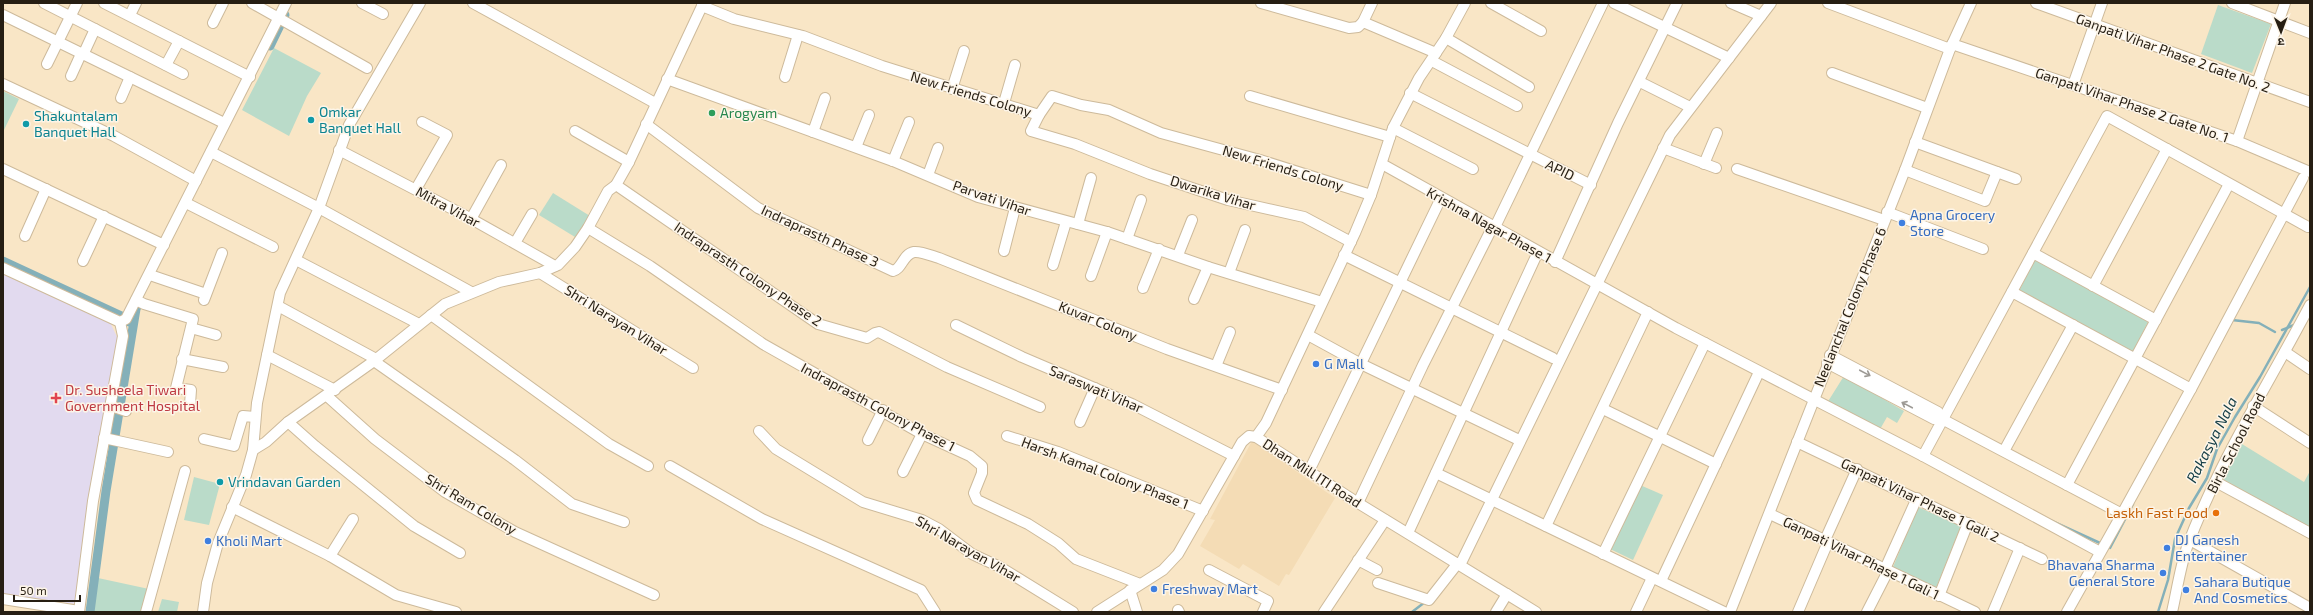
<svg xmlns="http://www.w3.org/2000/svg" width="2313" height="615" font-family="'Exo 2','Noto Sans Devanagari',sans-serif">
	<style>
		.built { fill: #f4dcb5 }
		.medical { fill: #e2daef }
		.green { fill: #badbc9 }
		.lines { fill: none; stroke-linecap: round; stroke-linejoin: round }
		.stream { stroke: #84b0b9; stroke-width: 2.5 }
		.canal { stroke: #84b0b9; stroke-width: 9 }
		.minor-casing { stroke: #cdba9b; stroke-width: 12 }
		.minor { stroke: #fff; stroke-width: 10 }
		.oneway { stroke: #9d9a95 }
		.leisure-dot { fill: #2e9e5b; stroke: #fdf5e8; stroke-width: 1.5 }
		.culture-dot { fill: #0f9aa8; stroke: #fdf5e8; stroke-width: 1.5 }
		.shop-dot { fill: #3f7fe0; stroke: #fdf5e8; stroke-width: 1.5 }
		.health-dot { fill: #e0444e; stroke: #fdf5e8; stroke-width: 1.5 }
		.food-dot { fill: #e8710a; stroke: #fdf5e8; stroke-width: 1.5 }
		.labels { text-anchor: middle; stroke-width: 3; stroke-linejoin: round; paint-order: stroke }
		.street-label { font-size: 14px; fill: #261e13; stroke: #fdf5e8 }
		.culture-label { font-size: 14px; fill: #0d838f; stroke: #fdf5e8; text-anchor: start }
		.leisure-label { font-size: 14px; fill: #27864d; stroke: #fdf5e8; text-anchor: start }
		.shop-label { font-size: 14px; fill: #366cbe; stroke: #fdf5e8; text-anchor: start }
		.health-label { font-size: 14px; fill: #be3a42; stroke: #fdf5e8; text-anchor: start }
		.food-label { font-size: 14px; fill: #c56008; stroke: #fdf5e8; text-anchor: end }
		.water-label { font-size: 15px; font-style: italic; fill: #184048; stroke: #fdf5e8 }
	</style>
	<rect width="100%" height="100%" fill="#f9e6c6"/>
	<polygon class="built" points="1252,441 1335,498 1289,575 1286,574 1279,586 1243,564 1239,569 1200,546 1215,520 1210,519"/>
	<polygon class="medical" points="3,271 109,320 119,341 75,604 3,594"/>
	<g class="green">
		<polygon points="2218,5 2271,24 2252,73 2201,54"/>
		<polygon points="274,48 321,73 307,96 289,136 242,110"/>
		<polygon points="3,91 19,99 3,132"/>
		<polygon points="553,193 590,216 575,237 539,215"/>
		<polygon points="2035,259 2149,320 2133,352 2019,291"/>
		<polygon points="1844,376 1904,411 1897,423 1887,417 1879,431 1827,403"/>
		<polygon points="2237,441 2304,482 2310,471 2310,530 2221,478"/>
		<polygon points="194,477 220,484 209,525 184,520"/>
		<polygon points="1640,485 1663,495 1633,560 1610,549"/>
		<polygon points="1918,507 1961,526 1936,588 1893,567"/>
		<polygon points="98,578 149,589 143,612 92,612"/>
		<polygon points="162,599 179,602 177,612 158,612"/>
	</g>
	<g class="lines">
		<g class="stream">
			<polyline points="2232,320 2259,323 2275,332"/>
			<polyline points="2282,330 2294,325"/>
			<polyline points="2043,517 2100,543"/>
			<polyline points="2110,548 2133,504"/>
			<polyline points="1412,612 1425,602"/>
			<polyline points="2158,612 2168,580 2175,539 2189,508 2207,478 2217,449 2235,417 2260,377 2310,287"/>
		</g>
		<g class="canal">
			<polyline points="270,46 285,15"/>
			<polyline points="3,261 128,319 129,322"/>
			<polyline points="90,612 106,491 136,309 139,302"/>
		</g>
		<defs>
			<g id="minor">
				<polyline points="44,3 183,74"/>
				<polyline points="104,3 250,77"/>
				<polyline points="252,3 367,68"/>
				<polyline points="362,3 383,14"/>
				<polyline points="473,3 655,103"/>
				<polyline points="1261,3 1349,28 1358,27 1363,22 1436,53"/>
				<polyline points="1491,3 1541,31"/>
				<polyline points="1614,3 1729,58"/>
				<polyline points="1731,3 1761,16"/>
				<polyline points="1828,3 1950,49"/>
				<polyline points="2036,3 2310,102"/>
				<polyline points="2232,3 2310,33"/>
				<polyline points="702,6 734,19 803,36 882,66 1039,115 1052,96 1081,105 1109,110 1161,133 1260,160 1371,195"/>
				<polyline points="3,15 224,123"/>
				<polyline points="130,15 136,3"/>
				<polyline points="1363,22 1372,3"/>
				<polyline points="213,23 223,3"/>
				<polyline points="1446,38 1529,87"/>
				<polyline points="1952,44 2237,141 2310,172"/>
				<polyline points="83,55 95,29"/>
				<polyline points="1432,61 1517,106"/>
				<polyline points="47,64 77,3"/>
				<polyline points="166,65 179,41"/>
				<polyline points="1832,73 1927,108"/>
				<polyline points="71,76 81,54"/>
				<polyline points="785,77 798,35"/>
				<polyline points="667,79 893,161 978,197 1107,232 1208,267 1322,302"/>
				<polyline points="1640,82 1690,107"/>
				<polyline points="3,84 114,136 196,181"/>
				<polyline points="2073,85 2102,3"/>
				<polyline points="952,89 964,51"/>
				<polyline points="1410,93 1591,185"/>
				<polyline points="1250,96 1390,137"/>
				<polyline points="121,98 130,77"/>
				<polyline points="1004,103 1015,65"/>
				<polyline points="1039,115 1031,131 1075,144 1150,174 1228,200 1304,217 1351,242"/>
				<path d="M646,124L758,208L893,271C902,269 903,254 914,252C921,251 932,256 939,258L1167,349L1282,390"/>
				<polyline points="1393,128 1473,169"/>
				<polyline points="575,131 629,162"/>
				<polyline points="813,132 825,98"/>
				<polyline points="2237,141 2285,3"/>
				<polyline points="1915,142 2016,179"/>
				<polyline points="856,147 869,115"/>
				<polyline points="1663,148 1716,168"/>
				<polyline points="339,150 466,216 555,266"/>
				<polyline points="211,152 319,208 471,292"/>
				<polyline points="893,161 909,122"/>
				<polyline points="1382,164 1676,328 1923,456 2100,552"/>
				<polyline points="1704,164 1717,133"/>
				<polyline points="3,169 164,245"/>
				<polyline points="1737,169 1884,220"/>
				<polyline points="1905,170 1985,201 1997,172"/>
				<polyline points="928,175 938,148"/>
				<polyline points="616,185 818,324 867,338 875,333 879,332 947,367 1040,407"/>
				<polyline points="416,189 447,135 422,122"/>
				<polyline points="186,203 273,247"/>
				<polyline points="1887,212 1983,249"/>
				<polyline points="471,219 501,165"/>
				<polyline points="1078,224 1091,178"/>
				<polyline points="1495,227 1603,3"/>
				<polyline points="588,228 650,266 763,344 922,434 970,456 982,466 982,473 974,493 977,500 1028,524 1058,543 1076,559 1140,584"/>
				<polyline points="25,236 46,189"/>
				<polyline points="1127,239 1141,200"/>
				<polyline points="515,243 532,214"/>
				<polyline points="1004,251 1015,208"/>
				<polyline points="2033,253 2156,320"/>
				<polyline points="1178,255 1192,220"/>
				<polyline points="1344,255 1553,358"/>
				<polyline points="296,260 419,324"/>
				<polyline points="83,261 104,216"/>
				<polyline points="1555,262 1618,123 1677,3"/>
				<polyline points="1053,265 1066,222"/>
				<polyline points="3,268 120,322 126,319 286,3"/>
				<polyline points="540,273 693,368"/>
				<polyline points="1229,273 1245,230"/>
				<polyline points="150,275 206,294"/>
				<polyline points="1091,276 1107,232"/>
				<polyline points="2093,286 2167,149"/>
				<polyline points="1143,288 1159,249"/>
				<polyline points="2012,292 2191,389"/>
				<polyline points="1194,299 1208,267"/>
				<polyline points="136,300 144,304 193,319 176,388 191,390 190,404"/>
				<polyline points="204,300 222,253"/>
				<polyline points="278,306 376,359"/>
				<polyline points="431,315 609,444 648,466"/>
				<polyline points="956,325 1022,357 1132,404 1234,456"/>
				<polyline points="191,328 216,335"/>
				<polyline points="1308,335 1361,364 1519,440"/>
				<polyline points="2285,352 2310,369"/>
				<polyline points="267,355 335,390"/>
				<polyline points="1830,355 1938,412 1942,419 2122,514 2191,389 2303,178"/>
				<polyline points="182,359 223,367"/>
				<polyline points="374,361 515,460 572,504 624,522"/>
				<polyline points="1827,363 1934,419 1942,419"/>
				<polyline points="1216,366 1230,332"/>
				<polyline points="327,396 375,439 445,492 515,532 654,595"/>
				<polyline points="111,406 126,411"/>
				<polyline points="2253,406 2310,443"/>
				<polyline points="1603,409 1716,464"/>
				<polyline points="288,422 315,446 414,526 460,553"/>
				<polyline points="1080,422 1095,388"/>
				<polyline points="759,431 776,449 863,502 922,520 939,529 972,554 1000,567 1073,612"/>
				<polyline points="1007,436 1058,452 1203,511"/>
				<polyline points="1256,437 1266,423 1355,233 1371,195 1393,128 1419,78 1446,38 1465,3"/>
				<polyline points="104,438 168,452"/>
				<polyline points="204,439 234,446 243,416 255,417"/>
				<polyline points="868,440 883,410"/>
				<polyline points="1797,442 2042,559"/>
				<polyline points="253,450 266,442 288,422 374,361 445,304 499,282 540,273 558,265 575,247 588,228 608,191 616,185 629,162 702,6 706,3"/>
				<polyline points="2004,451 2073,325"/>
				<polyline points="1923,456 2107,116 2308,227"/>
				<polyline points="670,466 762,519 921,590 935,612"/>
				<polyline points="1309,471 1441,198"/>
				<polyline points="903,472 922,434"/>
				<polyline points="1436,473 1724,612"/>
				<polyline points="2216,482 2310,533"/>
				<polyline points="2067,485 2229,184"/>
				<polyline points="1358,503 1423,365 1493,226"/>
				<polyline points="232,507 330,556 396,595 456,612"/>
				<polyline points="1770,514 1975,612"/>
				<polyline points="1546,526 1648,312"/>
				<polyline points="1408,533 1538,252"/>
				<polyline points="1825,540 1857,469"/>
				<polyline points="2190,540 2310,608"/>
				<polyline points="1603,554 1705,343"/>
				<polyline points="330,556 353,519"/>
				<polyline points="1358,560 1377,570"/>
				<polyline points="1460,565 1670,135 1771,3"/>
				<polyline points="1885,569 1917,498"/>
				<polyline points="1209,570 1268,601 1263,612"/>
				<polyline points="1661,581 1759,372"/>
				<polyline points="1378,583 1429,600 1458,563"/>
				<polyline points="1130,590 1137,612"/>
				<polyline points="1939,596 1968,523"/>
				<polyline points="3,599 79,611"/>
				<polyline points="1178,610 1179,612"/>
				<polyline points="79,612 93,501 123,336 120,322"/>
				<polyline points="146,612 185,471"/>
				<polyline points="203,612 207,583 218,543 246,475 253,450 257,403 280,293 319,208 349,125 420,3"/>
				<polyline points="1097,612 1163,570 1178,554 1242,442 1249,436 1256,437 1358,503 1536,612"/>
				<polyline points="1324,612 1385,520"/>
				<polyline points="1496,612 1507,594"/>
				<polyline points="1636,612 1652,578"/>
				<polyline points="1730,612 1905,170 1950,49 1971,3"/>
				<polyline points="1798,612 1828,542"/>
				<polyline points="1867,612 1888,571"/>
				<polyline points="1993,612 2020,548"/>
				<polyline points="2067,612 2122,514"/>
				<path d="M2172,612C2177,590 2180,568 2187,547C2219,461 2268,385 2310,305"/>
			</g>
		</defs>
		<use href="#minor" class="minor-casing"/>
		<use href="#minor" class="minor"/>
	</g>
	<defs><path id="oneway-shaft" d="M-6 0H5M1.5-3L5.5 0L1.5 3" fill="none" stroke-width="1.6" stroke-linecap="round" stroke-linejoin="round"/></defs>
	<g class="oneway">
		<use href="#oneway-shaft" transform="translate(1865 373) rotate(28)"/>
		<use href="#oneway-shaft" transform="translate(1907 405) rotate(-152)"/>
	</g>
	<circle class="leisure-dot" cx="712" cy="113" r="4"/>
	<g class="culture-dot">
		<circle cx="311" cy="120" r="4"/>
		<circle cx="26" cy="124" r="4"/>
		<circle cx="220" cy="482" r="4"/>
	</g>
	<g class="shop-dot">
		<circle cx="1902" cy="223" r="4"/>
		<circle cx="1316" cy="364" r="4"/>
		<circle cx="208" cy="541" r="4"/>
		<circle cx="2167" cy="548" r="4"/>
		<circle cx="2163" cy="573" r="4"/>
		<circle cx="1154" cy="589" r="4"/>
		<circle cx="2186" cy="590" r="4"/>
	</g>
	<path class="health-dot" d="M54 392h4v4h4v4h-4v4h-4v-4h-4v-4h4z"/>
	<circle class="food-dot" cx="2216" cy="513" r="4"/>
	<g class="labels">
		<g class="street-label">
			<text transform="translate(2173 53) rotate(20)" y="5">Ganpati Vihar Phase 2 Gate No. 2</text>
			<text transform="translate(971 94) rotate(17)" y="5">New Friends Colony</text>
			<text transform="translate(2132 105) rotate(19)" y="5">Ganpati Vihar Phase 2 Gate No. 1</text>
			<text transform="translate(1283 168) rotate(17)" y="5">New Friends Colony</text>
			<text transform="translate(1560 170) rotate(26)" y="5">APID</text>
			<text transform="translate(1213 193) rotate(17)" y="5">Dwarika Vihar</text>
			<text transform="translate(992 198) rotate(19)" y="5">Parvati Vihar</text>
			<text transform="translate(448 207) rotate(28)" y="5">Mitra Vihar</text>
			<text transform="translate(1489 225) rotate(29)" y="5">Krishna Nagar Phase 1</text>
			<text transform="translate(820 236) rotate(25)" y="5">Indraprasth Phase 3</text>
			<text transform="translate(748 274) rotate(34)" y="5">Indraprasth Colony Phase 2</text>
			<text transform="translate(1850 307) rotate(-68)" y="5">Neelanchal Colony Phase 6</text>
			<text transform="translate(616 320) rotate(32)" y="5">Shri Narayan Vihar</text>
			<text transform="translate(1098 321) rotate(22)" y="5">Kuvar Colony</text>
			<text transform="translate(1096 389) rotate(23)" y="5">Saraswati Vihar</text>
			<text transform="translate(878 407) rotate(28)" y="5">Indraprasth Colony Phase 1</text>
			<text transform="translate(2236 443) rotate(-63)" y="5">Birla School Road</text>
			<text transform="translate(1105 473) rotate(21)" y="5">Harsh Kamal Colony Phase 1</text>
			<text transform="translate(1312 473) rotate(33)" y="5">Dhan Mill ITI Road</text>
			<text transform="translate(1920 500) rotate(26)" y="5">Ganpati Vihar Phase 1 Gali 2</text>
			<text transform="translate(471 504) rotate(31)" y="5">Shri Ram Colony</text>
			<text transform="translate(968 549) rotate(30)" y="5">Shri Narayan Vihar</text>
			<text transform="translate(1861 558) rotate(26)" y="5">Ganpati Vihar Phase 1 Gali 1</text>
		</g>
		<g class="culture-label">
			<text x="319" y="117">Omkar<tspan x="319" dy="16">Banquet Hall</tspan></text>
			<text x="34" y="121">Shakuntalam<tspan x="34" dy="16">Banquet Hall</tspan></text>
			<text x="228" y="487">Vrindavan Garden</text>
		</g>
		<g class="leisure-label">
			<text x="720" y="118">Arogyam</text>
		</g>
		<g class="shop-label">
			<text x="1910" y="220">Apna Grocery<tspan x="1910" dy="16">Store</tspan></text>
			<text x="1324" y="369">G Mall</text>
			<text x="2175" y="545">DJ Ganesh<tspan x="2175" dy="16">Entertainer</tspan></text>
			<text x="216" y="546">Kholi Mart</text>
			<text x="2155" y="570" text-anchor="end">Bhavana Sharma<tspan x="2155" dy="16">General Store</tspan></text>
			<text x="2194" y="587">Sahara Butique<tspan x="2194" dy="16">And Cosmetics</tspan></text>
			<text x="1162" y="594">Freshway Mart</text>
		</g>
		<g class="health-label">
			<text x="65" y="395">Dr. Susheela Tiwari<tspan x="65" dy="16">Government Hospital</tspan></text>
		</g>
		<g class="food-label">
			<text x="2208" y="518">Laskh Fast Food</text>
		</g>
		<g class="water-label">
			<text transform="translate(2212 440) rotate(-63)" y="5">Rakasya Nala</text>
		</g>
	</g>
	<rect width="2313" height="615" fill="none" stroke="#261e13" stroke-width="8"/>
	<g transform="translate(2281 32) rotate(179)" stroke="#fdf5e8" stroke-width="3" paint-order="stroke">
	<path d="M0-3L7 15L0 10L-7 15Z" fill="#261e13"/>
	<text y="-6" font-size="11" font-weight="bold" text-anchor="middle" fill="#261e13">उ</text>
	</g>
	<path d="M14 595v6h66v-6" fill="none" stroke="#261e13" stroke-width="2"/>
	<text x="20" y="595" font-size="12" fill="#261e13" stroke="#fdf5e8" stroke-width="3" paint-order="stroke">50 m</text>
</svg>
